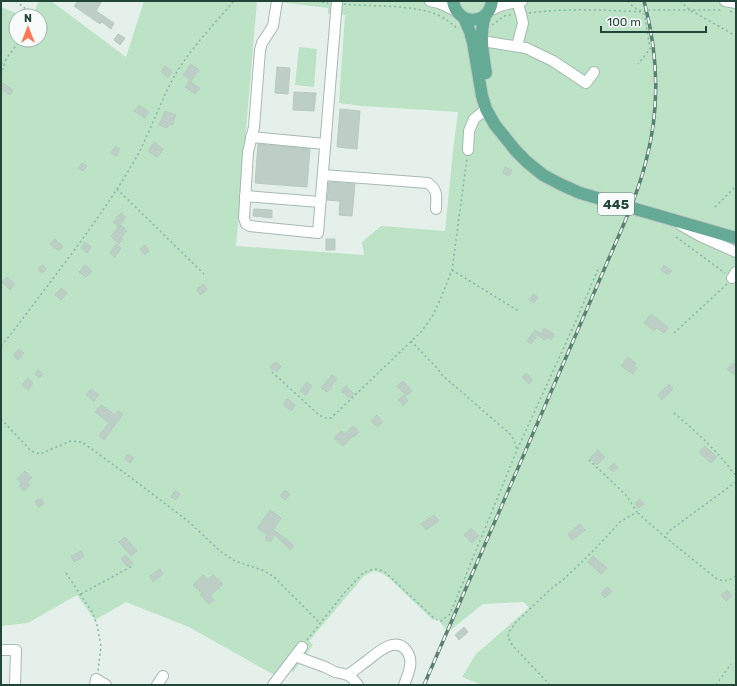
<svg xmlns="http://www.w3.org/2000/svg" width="737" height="686" font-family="Rubik,sans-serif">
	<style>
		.green { fill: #bce3c5 }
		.building { fill: #bdcec6; stroke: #b7cac1 }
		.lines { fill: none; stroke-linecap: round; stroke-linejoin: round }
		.minor-casing { stroke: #a6b9b2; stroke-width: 12 }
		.major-casing { stroke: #c1cbc8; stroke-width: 14 }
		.path { stroke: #82b7a4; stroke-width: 1.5; stroke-dasharray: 2 3; stroke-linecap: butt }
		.minor { stroke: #fff; stroke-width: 10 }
		.major { stroke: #65aa95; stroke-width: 12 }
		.rail-casing { stroke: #5c8074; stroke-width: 3.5 }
		.rail { stroke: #f7fbf9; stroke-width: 2; stroke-dasharray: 6; stroke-linecap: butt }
		.labels { text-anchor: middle; stroke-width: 3; stroke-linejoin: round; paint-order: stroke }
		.shield { fill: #f7fbf9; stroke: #617c73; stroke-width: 1 }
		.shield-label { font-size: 13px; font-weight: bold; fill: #214539 }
	</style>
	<rect width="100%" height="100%" fill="#e5f0eb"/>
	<g class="green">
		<polygon points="39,1 51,1 126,57 144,1 257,1 236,246 364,255 362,242 381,226 445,231 453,151 458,112 362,106 339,103 345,15 328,14 328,8 269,1 736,1 736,685 482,685 462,677 476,654 529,608 524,602 483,604 448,632 437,618 433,620 391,580 382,573 374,571 364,576 309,641 313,645 293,672 288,669 281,679 189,627 126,602 95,620 77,595 28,623 1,626 1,7 23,16 16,16 16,40 40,40 40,16 32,16"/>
		<polygon points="299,47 317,49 314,87 295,85"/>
	</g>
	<g class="building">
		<polygon points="78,1 102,1 96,11 114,23 111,29 102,22 100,24 74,6"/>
		<polygon points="118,34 125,38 120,45 114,40"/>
		<polygon points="191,64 199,70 191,81 183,75"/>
		<polygon points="165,66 172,71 168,77 161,72"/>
		<polygon points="277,67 290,68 288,94 275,93"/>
		<polygon points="189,81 200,88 195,94 185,87"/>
		<polygon points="1,82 13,90 10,95 1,89"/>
		<polygon points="294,92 316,93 314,111 293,110"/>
		<polygon points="139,105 149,112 145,118 134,111"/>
		<polygon points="340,109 360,111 357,149 337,147"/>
		<polygon points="165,111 176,115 172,125 169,124 167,128 159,125"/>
		<polygon points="154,142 163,149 157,157 148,151"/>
		<polygon points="258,144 310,149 307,187 255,183"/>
		<polygon points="115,146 120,149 116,156 111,153"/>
		<polygon points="82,163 87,166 83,171 78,168"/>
		<polygon points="505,167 512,170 509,176 503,173"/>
		<polygon points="329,182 355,184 352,216 339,215 340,201 327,200"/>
		<polygon points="254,209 272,210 272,218 253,216"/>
		<polygon points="121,213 126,217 118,227 113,222"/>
		<polygon points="121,225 127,231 121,237 123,239 119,244 111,236"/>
		<polygon points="54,239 63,246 59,251 50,244"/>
		<rect x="326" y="239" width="9" height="11"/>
		<polygon points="85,242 91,247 87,253 81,248"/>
		<polygon points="116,244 121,248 115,257 110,253"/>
		<polygon points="145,245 149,251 145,255 140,249"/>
		<polygon points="42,265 46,269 42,273 38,269"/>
		<polygon points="85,265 92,271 86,277 79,272"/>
		<polygon points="664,265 672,271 668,275 661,270"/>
		<polygon points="7,277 15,284 10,290 2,282"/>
		<polygon points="203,284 207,289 201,295 197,290"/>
		<polygon points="61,288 67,293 61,300 55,295"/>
		<polygon points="533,294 538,297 534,303 529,300"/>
		<polygon points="651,314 668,327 664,333 657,328 654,331 644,323"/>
		<polygon points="544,328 554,334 551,340 547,337 545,340 539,336"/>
		<polygon points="535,330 540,333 531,344 527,341"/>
		<polygon points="19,349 24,353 18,360 13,355"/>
		<polygon points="628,357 636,363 634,366 637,368 633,374 621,366"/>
		<polygon points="275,362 281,366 277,372 270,367"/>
		<polygon points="733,363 736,366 736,376 727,369"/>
		<polygon points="38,370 43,374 39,378 35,374"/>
		<polygon points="526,373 533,380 529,384 522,377"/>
		<polygon points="332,375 337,379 331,386 332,387 327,392 321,388"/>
		<polygon points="28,378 33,383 28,390 22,385"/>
		<polygon points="403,381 412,391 406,396 397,386"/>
		<polygon points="307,382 312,386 306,395 300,391"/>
		<polygon points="669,384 673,389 662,400 658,395"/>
		<polygon points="346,386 354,394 349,398 341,390"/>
		<polygon points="91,389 99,395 94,401 86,395"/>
		<polygon points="403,395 408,401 403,405 398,400"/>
		<polygon points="288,399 295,405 291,411 283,404"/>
		<polygon points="101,405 115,415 118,411 123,414 104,440 99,436 109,423 95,412"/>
		<polygon points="377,415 383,422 377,427 371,421"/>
		<polygon points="353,426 359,432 354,437 353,436 343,446 334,438 341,431 345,434"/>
		<polygon points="705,446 717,457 711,463 699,452"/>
		<polygon points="598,450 605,457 597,465 590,458"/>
		<polygon points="128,454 134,458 130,463 124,458"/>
		<polygon points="614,463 618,468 613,472 609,468"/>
		<polygon points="25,471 32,478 27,482 30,485 24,491 19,486 22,484 17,479"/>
		<polygon points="285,490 290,494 285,500 280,496"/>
		<polygon points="175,491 180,494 176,500 171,497"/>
		<polygon points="41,498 44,504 38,507 35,501"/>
		<polygon points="640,499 644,504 638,508 635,503"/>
		<polygon points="270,510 281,518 273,530 277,533 275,535 277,533 288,540 294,546 290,550 275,535 270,542 265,539 267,535 267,534 257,528"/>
		<polygon points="434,515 439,521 426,530 421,524"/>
		<polygon points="580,524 585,530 572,540 568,534"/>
		<polygon points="471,528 479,536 472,543 464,535"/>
		<polygon points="125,537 137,551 131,556 119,542"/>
		<polygon points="81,551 84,556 74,562 71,556"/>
		<polygon points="126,555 133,563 128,567 121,559"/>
		<polygon points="593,556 607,568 601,574 588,562"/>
		<polygon points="160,569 163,574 153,582 150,576"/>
		<polygon points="203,575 208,580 213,575 223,584 210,596 214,600 209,604 200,595 202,593 193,585"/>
		<polygon points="607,587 612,591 605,598 601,593"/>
		<polygon points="727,590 732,596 726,601 721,595"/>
		<polygon points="464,627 468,632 459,640 455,635"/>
	</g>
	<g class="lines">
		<defs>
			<g id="minor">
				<polyline points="277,1 273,26 262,43 260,50 254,127 248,152 244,218 246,224 250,226 318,233 337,1"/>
				<polyline points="430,1 439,3 456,11"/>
				<polyline points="725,1 736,3"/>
				<polyline points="517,2 521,14 523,23 517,46"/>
				<polyline points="489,11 503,5 522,1"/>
				<polyline points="482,41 526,48 553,61 586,83 594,72"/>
				<polyline points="251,137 325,144"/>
				<polyline points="468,150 469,131 474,119 486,109"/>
				<path d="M323,175L428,183C439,191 436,197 436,209"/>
				<polyline points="245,196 320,202"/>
				<polyline points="681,225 700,236 736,252"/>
				<polyline points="732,278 736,272"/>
				<polyline points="1,650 16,650 15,685"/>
				<polyline points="295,656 325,667 335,672 348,675 352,678 358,685"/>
				<path d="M348,675C355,670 361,665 368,660C377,653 395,636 406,650C415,661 408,674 404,685"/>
				<polyline points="95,685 96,679 106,685"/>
				<polyline points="157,685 163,676"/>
				<polyline points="273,685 302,647"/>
			</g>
			<g id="major">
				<path d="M453,1C457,26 489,26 492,1"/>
				<path d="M485,16C479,34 483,54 486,73"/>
				<polyline points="464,18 470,32 473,43 482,96 486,109 495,125 516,151 527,162 543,175 560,184 580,193 736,238"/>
			</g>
		</defs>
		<use href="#minor" class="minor-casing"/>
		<use href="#major" class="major-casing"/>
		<g class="path">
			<polyline points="16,1 28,11 30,16"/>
			<polyline points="312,1 328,3"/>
			<polyline points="628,1 633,7 643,12 645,18 650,49 638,64"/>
			<polyline points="680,1 690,10 736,36"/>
			<path d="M344,4C374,7 411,4 438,15C446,19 452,24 458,29"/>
			<polyline points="730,11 736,13"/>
			<path d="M529,13C566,8 605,10 643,12L646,10H723"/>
			<polyline points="492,25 506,15 513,15"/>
			<polyline points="1,64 6,60"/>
			<polyline points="1,75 6,59 20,40"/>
			<polyline points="117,189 204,274"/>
			<polyline points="715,207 736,186"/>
			<polyline points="676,237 725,273"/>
			<polyline points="452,270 520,312"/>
			<polyline points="674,333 727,284"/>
			<polyline points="411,341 438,369 442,375 510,434 513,438 517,450"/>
			<path d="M1,346L15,329L24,317C62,266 102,216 135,160C151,131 161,98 178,70C194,45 215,23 234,1"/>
			<polyline points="272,372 319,415 325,418 331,418 421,332 432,317 441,298 452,270 467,158"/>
			<path d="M674,413C697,432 718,452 736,476"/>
			<polyline points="1,419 31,451 40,454 71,441 82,442 126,474 188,521 220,551 235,561 262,570 273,576 320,623"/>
			<path d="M736,482L669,531L665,537L717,579C724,582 730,580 736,576"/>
			<polyline points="638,513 665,537"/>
			<polyline points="66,573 92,612 97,625 101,646 98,671"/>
			<polyline points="81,594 134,565"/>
			<polyline points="307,640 345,592 363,573 370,570 377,569 385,572 435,619 441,621 450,614 517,450 575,323 599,267"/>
			<polyline points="550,685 513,646 508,638 509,632 516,622 552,588 564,579 595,549 620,522 637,512 626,495 587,458"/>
			<polyline points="716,685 731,664"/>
		</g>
		<use href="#minor" class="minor"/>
		<use href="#major" class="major"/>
		<defs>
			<path id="rail" d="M424,685L626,219C634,200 641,181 646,161C660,109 658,53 644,1"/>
		</defs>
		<use href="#rail" class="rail-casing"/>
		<use href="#rail" class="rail"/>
	</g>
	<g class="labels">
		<rect class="shield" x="598" y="193" width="36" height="22" rx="3"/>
		<g class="shield-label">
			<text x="616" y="209">445</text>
		</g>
	</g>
	<rect width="737" height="686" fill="none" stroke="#214539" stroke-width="4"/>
	<g transform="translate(28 28)"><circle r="19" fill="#f7fbf9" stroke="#a1b2ac"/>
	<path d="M0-3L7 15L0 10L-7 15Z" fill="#ff7654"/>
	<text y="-6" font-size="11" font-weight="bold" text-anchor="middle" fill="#214539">N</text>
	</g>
	<path d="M601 26v6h105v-6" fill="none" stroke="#214539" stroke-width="2"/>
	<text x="607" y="26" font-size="12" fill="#214539" stroke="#f7fbf9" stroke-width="3" paint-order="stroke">100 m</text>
</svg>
